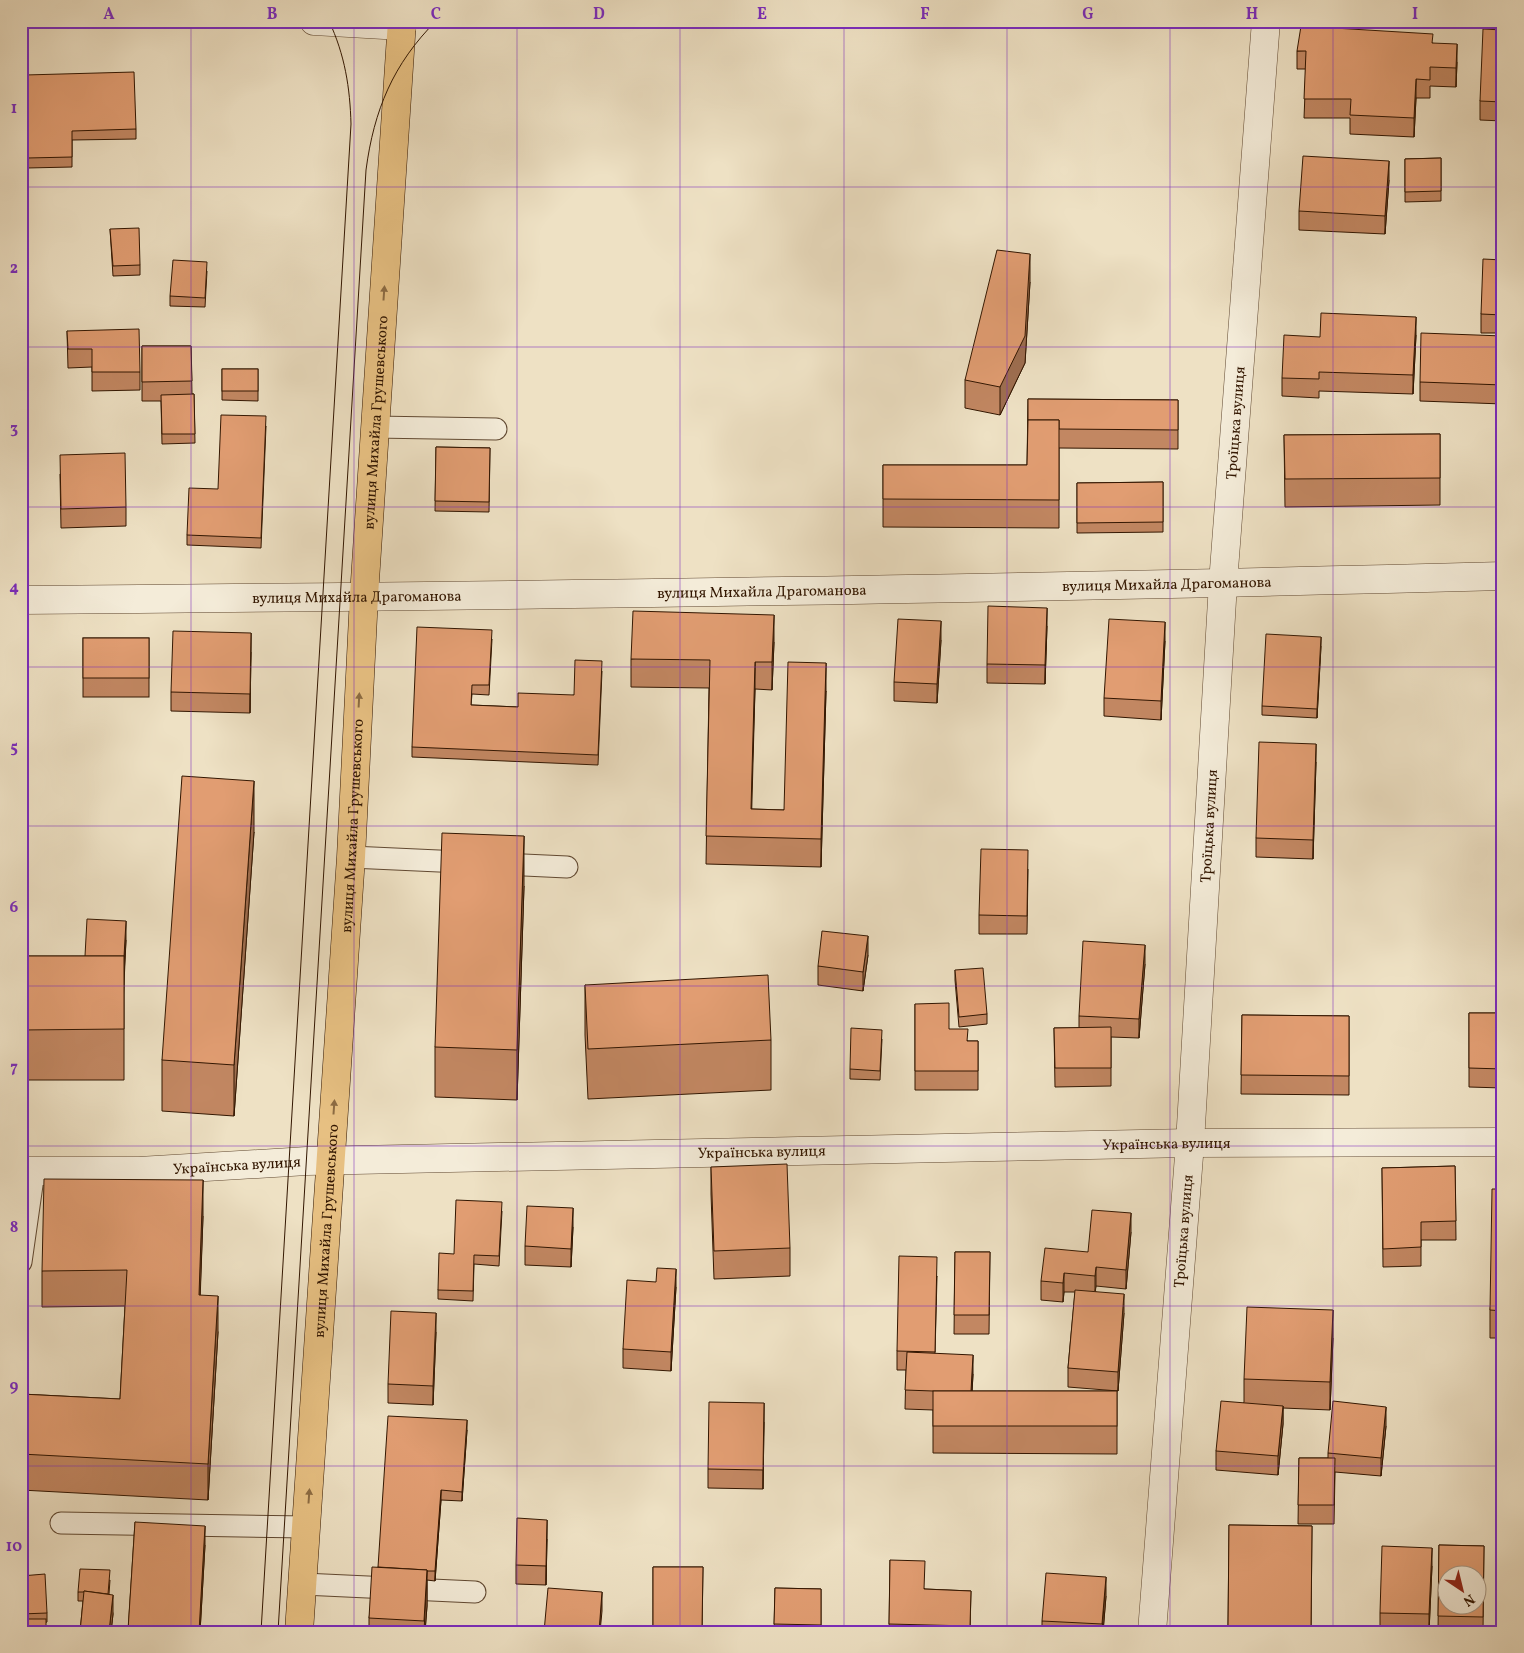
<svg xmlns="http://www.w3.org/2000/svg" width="1524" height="1653" font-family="Vollkorn,serif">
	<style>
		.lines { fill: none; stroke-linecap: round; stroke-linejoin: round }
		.lane-casing { stroke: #614932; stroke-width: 23 }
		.street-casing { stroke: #614932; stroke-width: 29 }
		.primary-casing { stroke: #321601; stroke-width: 29 }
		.lane { stroke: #f4ecd9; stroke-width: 21 }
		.street { stroke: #f4ecd9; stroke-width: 28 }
		.primary { stroke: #e7c082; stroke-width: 28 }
		.tram { stroke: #321601; stroke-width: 1 }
		.wall { fill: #c28762; stroke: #321601 }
		.shaded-wall { fill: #9e6e50; stroke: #321601 }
		.building { fill: #e19d72; stroke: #321601; fill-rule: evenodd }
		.oneway { fill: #8c6b42 }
		.grid { fill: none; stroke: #7b2cbf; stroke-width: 1; stroke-opacity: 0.55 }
		.labels { text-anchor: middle; stroke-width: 4; stroke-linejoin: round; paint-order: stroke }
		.street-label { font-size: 15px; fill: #321601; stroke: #f4ecd9 }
		.neatline { fill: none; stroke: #7b2cbf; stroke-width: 2 }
		.grid-label { font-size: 16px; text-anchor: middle; font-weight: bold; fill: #7b2cbf }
	</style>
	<rect width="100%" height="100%" fill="#eee1c4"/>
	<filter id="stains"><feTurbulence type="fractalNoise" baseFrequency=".004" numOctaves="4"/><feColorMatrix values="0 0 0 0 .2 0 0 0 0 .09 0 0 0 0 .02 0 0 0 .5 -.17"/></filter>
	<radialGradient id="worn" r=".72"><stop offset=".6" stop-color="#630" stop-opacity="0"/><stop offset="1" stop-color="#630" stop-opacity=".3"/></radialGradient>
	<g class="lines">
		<defs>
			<g id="lane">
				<polyline points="374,427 496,429"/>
				<polyline points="351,857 567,867"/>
				<polyline points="21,1262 34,1171"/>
				<polyline points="61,1523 307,1527"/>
				<polyline points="303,1584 475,1592"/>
			</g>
			<g id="street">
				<polyline points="314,21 402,26"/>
				<path id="s1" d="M21,600C515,596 1009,589 1503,576"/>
				<path id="s2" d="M21,1171H139L307,1161L1190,1143L1503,1142"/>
				<path id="s3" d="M1152,1632L1190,1143L1223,583L1266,21"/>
			</g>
			<g id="primary">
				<path id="s4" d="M299,1632L351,857L364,596L402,21"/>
			</g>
		</defs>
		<use href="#lane" class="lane-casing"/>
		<use href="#street" class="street-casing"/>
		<use href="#primary" class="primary-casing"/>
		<use href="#lane" class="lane"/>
		<use href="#street" class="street"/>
		<use href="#primary" class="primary"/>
		<g class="tram">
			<path d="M261,1632L351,124C350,88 345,55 329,21"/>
			<path d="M278,1632L366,170C374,110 393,64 436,21"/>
		</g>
	</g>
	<g class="wall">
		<polygon points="1503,30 1503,121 1480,120 1480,101"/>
		<polygon points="1433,43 1457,62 1456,87 1430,86 1430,98 1416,98 1414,137 1350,134 1350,118 1304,118 1306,69 1297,69 1297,51"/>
		<polygon points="25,75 136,129 136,139 72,140 72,167 27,168"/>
		<polygon points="1441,158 1441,201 1405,202 1405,159"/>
		<polygon points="1389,180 1385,234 1299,230 1299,211"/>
		<polygon points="110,229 140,265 140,275 113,276"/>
		<polygon points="1503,260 1503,333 1481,333 1481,314"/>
		<polygon points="207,271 205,307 170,306 170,296"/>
		<polygon points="1030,282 1025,363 1000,415 965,408 965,380"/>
		<polygon points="67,331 140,372 140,390 92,391 92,367 68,368"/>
		<polygon points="1416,335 1413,394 1319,391 1319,398 1282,396 1282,378 1320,337"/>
		<polygon points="1503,336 1503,404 1420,401 1420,382"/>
		<polygon points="142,346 191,346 192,394 194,394 195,443 162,444 161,401 142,401"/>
		<polygon points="222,369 258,369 258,401 222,400"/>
		<polygon points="1028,399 1178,400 1178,449 1059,448 1059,528 883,527 883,465 1027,465"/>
		<polygon points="266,426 261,548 187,545 187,535"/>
		<polygon points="1440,434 1440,505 1285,507 1284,435"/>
		<polygon points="1501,434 1503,434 1503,505 1502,505"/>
		<polygon points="436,447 490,448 489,512 435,511"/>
		<polygon points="60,474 126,507 126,526 61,528"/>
		<polygon points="1163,482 1163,532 1077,533 1077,483"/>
		<polygon points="1047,626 1045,684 987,683 987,664"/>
		<rect x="83" y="638" width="66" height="59"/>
		<polygon points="492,639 489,695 472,694 471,705 518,707 574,695 602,671 598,765 412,757 412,747"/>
		<polygon points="941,640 937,703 894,701 894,682"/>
		<polygon points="1165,641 1161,720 1104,716 1104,698"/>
		<polygon points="774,642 772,690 755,689 751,809 784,810 826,691 821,867 706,864 709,688 631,687 631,659"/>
		<polygon points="1321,646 1317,718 1262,715 1262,706"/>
		<polygon points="251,652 250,713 171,711 171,692"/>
		<rect x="21" y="685" width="3" height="60"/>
		<polygon points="1316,762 1313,859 1256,857 1256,838"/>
		<polygon points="254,832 234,1116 162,1111 162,1060"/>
		<polygon points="1028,869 1027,934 979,934 979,915"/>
		<polygon points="524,886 517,1100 435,1097 435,1047"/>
		<polygon points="126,940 124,975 124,1080 21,1080 21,956 85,956"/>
		<polygon points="868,955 863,991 818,985 818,966"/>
		<polygon points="1145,964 1139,1038 1111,1037 1111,1086 1055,1087 1054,1028 1079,1028 1079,1016"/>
		<polygon points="955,970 987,1014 987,1024 959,1027 955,980"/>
		<polygon points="585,985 771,1040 771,1090 588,1099 585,1035"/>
		<polygon points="915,1004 949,1029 968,1041 978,1041 978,1090 915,1090"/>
		<polygon points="1469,1013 1503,1013 1503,1088 1469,1087"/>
		<polygon points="1242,1015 1349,1016 1349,1095 1241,1094"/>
		<polygon points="882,1039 880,1080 850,1079 850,1069"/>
		<polygon points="1455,1166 1456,1240 1421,1240 1421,1266 1383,1267 1382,1168"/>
		<polygon points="711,1167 790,1248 790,1276 714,1279 711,1194"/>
		<polygon points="1503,1189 1503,1338 1490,1338 1490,1310"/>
		<polygon points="502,1211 499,1266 474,1264 473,1301 438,1299 438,1290 454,1254"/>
		<polygon points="203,1216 200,1295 218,1332 208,1500 21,1490 21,1394 120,1399 125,1306 42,1307 42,1271"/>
		<polygon points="573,1227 571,1267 525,1265 525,1246"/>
		<polygon points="1131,1232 1126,1289 1096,1286 1095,1291 1124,1313 1118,1391 1068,1387 1068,1368 1075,1292 1064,1292 1063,1302 1041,1300 1041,1281 1088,1252"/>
		<polygon points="955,1252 990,1252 989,1334 954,1334"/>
		<polygon points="937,1276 935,1354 973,1374 972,1391 1117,1391 1117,1454 933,1453 933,1410 905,1409 906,1370 897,1370 897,1351"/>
		<polygon points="656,1282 676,1287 671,1371 623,1368 623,1349"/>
		<polygon points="436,1332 433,1405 388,1403 388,1384"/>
		<polygon points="1333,1338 1330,1410 1283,1408 1283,1424 1278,1475 1216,1470 1216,1451 1244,1402 1244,1379"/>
		<polygon points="764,1422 763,1489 708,1488 708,1469"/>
		<polygon points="1386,1426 1381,1476 1335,1472 1334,1524 1298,1524 1299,1458 1328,1458 1328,1453"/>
		<polygon points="467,1430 462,1501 441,1500 435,1581 427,1580 427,1606 425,1632 369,1632 369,1618 378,1567"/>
		<polygon points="135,1522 205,1545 200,1632 128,1632"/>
		<polygon points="1229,1525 1312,1526 1311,1632 1228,1632"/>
		<polygon points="547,1539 546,1585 516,1584 516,1565"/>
		<polygon points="1439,1545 1484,1546 1483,1632 1438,1632"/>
		<polygon points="890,1560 925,1589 971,1591 970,1632 889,1632"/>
		<polygon points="1432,1566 1429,1632 1380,1632 1380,1613"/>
		<polygon points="653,1567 703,1567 702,1632 653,1632"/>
		<polygon points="21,1576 47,1613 47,1622 21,1632"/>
		<polygon points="110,1580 109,1594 113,1614 111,1632 80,1632 83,1601 78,1601 78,1592"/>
		<polygon points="775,1588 821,1589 821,1632 774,1632"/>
		<polygon points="1106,1596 1103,1632 1042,1632 1042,1621"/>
	</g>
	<g class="shaded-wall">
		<polygon points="1457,44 1457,62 1456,87 1456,68"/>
		<polygon points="1416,79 1416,98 1414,137 1414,118"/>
		<polygon points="1389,161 1389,180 1385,234 1385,216"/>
		<polygon points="1030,254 1030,282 1025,363 1000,415 1000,387"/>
		<polygon points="1416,317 1416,335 1413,394 1413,375"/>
		<polygon points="1047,608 1047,626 1045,684 1045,665"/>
		<polygon points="774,615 774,642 772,690 772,662"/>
		<polygon points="941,621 941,640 937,703 937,684"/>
		<polygon points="1165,622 1165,641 1161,720 1161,701"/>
		<polygon points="251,633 251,652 250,713 250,694"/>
		<polygon points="1321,637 1321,646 1317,718 1317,709"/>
		<polygon points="755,662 755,689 751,837 751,809"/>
		<polygon points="826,663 826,691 821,867 821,839"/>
		<polygon points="1316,744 1316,762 1313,859 1313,840"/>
		<polygon points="254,781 254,832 234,1116 234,1065"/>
		<polygon points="524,836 524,886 517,1100 517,1050"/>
		<polygon points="126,921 126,940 123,1005 123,986"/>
		<polygon points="868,936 868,955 863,991 863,972"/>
		<polygon points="1145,945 1145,964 1139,1038 1139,1019"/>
		<polygon points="203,1180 203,1216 199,1331 199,1295"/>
		<polygon points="573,1208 573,1227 571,1267 571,1249"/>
		<polygon points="1131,1213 1131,1232 1126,1289 1126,1270"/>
		<polygon points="1096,1267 1096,1286 1095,1294 1095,1276"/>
		<polygon points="676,1269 676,1287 671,1371 671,1352"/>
		<polygon points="1064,1273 1064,1292 1063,1302 1063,1283"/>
		<polygon points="1124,1294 1124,1313 1118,1391 1118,1372"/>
		<polygon points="218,1296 218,1332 208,1500 208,1464"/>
		<polygon points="1333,1310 1333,1338 1330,1410 1330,1382"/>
		<polygon points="436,1313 436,1332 433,1405 433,1386"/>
		<polygon points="973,1355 973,1374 971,1412 971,1393"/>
		<polygon points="764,1403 764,1422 763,1489 763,1470"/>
		<polygon points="1283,1406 1283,1424 1278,1475 1278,1456"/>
		<polygon points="1386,1407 1386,1426 1381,1476 1381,1458"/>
		<polygon points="467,1420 467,1430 462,1501 462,1492"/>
		<polygon points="441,1490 441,1500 435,1581 435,1571"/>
		<polygon points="547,1520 547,1539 546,1585 546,1566"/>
		<polygon points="205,1526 205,1545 200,1632 199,1632"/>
		<polygon points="1432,1548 1432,1566 1429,1632 1429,1614"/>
		<polygon points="427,1570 427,1606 425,1632 424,1632"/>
		<polygon points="1106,1577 1106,1596 1103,1632 1102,1632"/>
		<polygon points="602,1592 602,1611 600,1632 599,1632"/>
		<polygon points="113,1595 113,1614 111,1632 109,1632"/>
	</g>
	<g class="building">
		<polygon points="1301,26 1433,34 1432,43 1457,44 1456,68 1430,67 1430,80 1416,79 1414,118 1350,115 1351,99 1304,99 1306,51 1297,51"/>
		<polygon points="1483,29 1503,30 1503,102 1480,101"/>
		<polygon points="134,72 136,129 72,131 72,157 27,158 25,75"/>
		<polygon points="1303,156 1389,161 1385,216 1299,211"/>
		<polygon points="1441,158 1441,191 1405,192 1405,159"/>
		<polygon points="139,228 140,265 113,266 110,229"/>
		<polygon points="997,250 1030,254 1025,336 1000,387 965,380"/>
		<polygon points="1483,259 1503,260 1503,315 1481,314"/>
		<polygon points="173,260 207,262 205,298 170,296"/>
		<polygon points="1321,313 1416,317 1413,375 1319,372 1319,379 1282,378 1284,335 1320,337"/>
		<polygon points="139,329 140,372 92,372 92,349 68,349 67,331"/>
		<polygon points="1421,333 1503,336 1503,385 1420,382"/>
		<polygon points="142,346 191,346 192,381 142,382"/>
		<rect x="222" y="369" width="36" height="22"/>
		<polygon points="194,394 195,434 162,434 161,395"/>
		<polygon points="1028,399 1178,400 1178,430 1059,429 1059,420 1028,420"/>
		<polygon points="221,415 266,416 261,538 187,535 189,488 218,489"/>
		<polygon points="1028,420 1059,420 1059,500 883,499 883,465 1027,465"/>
		<polygon points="1440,434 1440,478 1285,479 1284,435"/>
		<polygon points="1501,434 1503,434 1503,486 1502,486"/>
		<polygon points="436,447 490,448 489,502 435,501"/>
		<polygon points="125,453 126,507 61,509 60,455"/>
		<polygon points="1163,482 1163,522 1077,523 1077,483"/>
		<polygon points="988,606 1047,608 1045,665 987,664"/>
		<polygon points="633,611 774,615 772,662 755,662 751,809 784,810 788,662 826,663 821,839 706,836 710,660 631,659"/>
		<polygon points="898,619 941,621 937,684 894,682"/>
		<polygon points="1109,619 1165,622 1161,701 1104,698"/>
		<polygon points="417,627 492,630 489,685 472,685 471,705 518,707 518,693 574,695 575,660 602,661 598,755 412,747"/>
		<polygon points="173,631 251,633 250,694 171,692"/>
		<polygon points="1266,634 1321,637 1317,709 1262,706"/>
		<rect x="83" y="638" width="66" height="40"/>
		<rect x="21" y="685" width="3" height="41"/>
		<polygon points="1259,742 1316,744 1313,840 1256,838"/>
		<polygon points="182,776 254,781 234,1065 162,1060"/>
		<polygon points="442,833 524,836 517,1050 435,1047"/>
		<polygon points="981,849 1028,850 1027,916 979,915"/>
		<polygon points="87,919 126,921 124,957 124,956 85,956"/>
		<polygon points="822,931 868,936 863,972 818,966"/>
		<polygon points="1083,941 1145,945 1139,1019 1079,1016"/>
		<polygon points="21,956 124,956 124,1029 21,1030"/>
		<polygon points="983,968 987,1014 959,1017 955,970"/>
		<polygon points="768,975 771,1040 588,1049 585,985"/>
		<polygon points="949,1003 949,1029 968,1029 967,1041 978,1041 978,1071 915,1071 915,1004"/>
		<polygon points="1469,1013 1503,1013 1503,1069 1469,1068"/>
		<polygon points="1242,1015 1349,1016 1349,1076 1241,1075"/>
		<polygon points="1111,1027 1111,1068 1055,1068 1054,1028"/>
		<polygon points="851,1028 882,1030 880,1071 850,1069"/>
		<polygon points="787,1164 790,1248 714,1251 711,1167"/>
		<polygon points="1455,1166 1456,1221 1421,1222 1421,1247 1383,1249 1382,1168"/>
		<polygon points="44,1179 203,1180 199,1295 218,1296 208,1464 21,1454 21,1394 120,1399 127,1270 42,1271"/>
		<polygon points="1492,1189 1503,1189 1503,1311 1490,1310"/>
		<polygon points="456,1200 502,1202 499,1256 474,1255 473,1291 438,1290 439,1253 454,1254"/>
		<polygon points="527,1206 573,1208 571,1249 525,1246"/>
		<polygon points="1092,1210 1131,1213 1126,1270 1096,1267 1095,1276 1064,1273 1063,1283 1041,1281 1045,1248 1088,1252"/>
		<polygon points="955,1252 990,1252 989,1315 954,1315"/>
		<polygon points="899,1256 937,1257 935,1352 897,1351"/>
		<polygon points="657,1268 676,1269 671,1352 623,1349 627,1280 656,1282"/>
		<polygon points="1075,1290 1124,1294 1118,1372 1068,1368"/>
		<polygon points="1247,1307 1333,1310 1330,1382 1244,1379"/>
		<polygon points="391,1311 436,1313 433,1386 388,1384"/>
		<polygon points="907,1352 973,1355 971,1391 933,1391 905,1390"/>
		<rect x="933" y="1391" width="184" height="35"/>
		<polygon points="1221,1401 1283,1406 1278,1456 1216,1451"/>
		<polygon points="1333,1401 1386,1407 1381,1458 1328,1453"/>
		<polygon points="709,1402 764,1403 763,1470 708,1469"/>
		<polygon points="388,1416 467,1420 462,1492 441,1490 435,1571 427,1571 427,1570 378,1567"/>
		<polygon points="1299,1458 1335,1458 1334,1505 1298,1505"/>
		<polygon points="517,1518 547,1520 546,1566 516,1565"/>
		<polygon points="135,1522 205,1526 199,1632 153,1632 128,1630"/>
		<polygon points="1229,1525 1312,1526 1311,1627 1228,1626"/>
		<path d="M1439,1545L1484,1546L1483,1617L1438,1616ZM1446,1576H1476V1606H1446Z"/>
		<polygon points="1382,1546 1432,1548 1429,1614 1380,1613"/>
		<polygon points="890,1560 925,1561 924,1589 971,1591 970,1626 889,1624"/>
		<polygon points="372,1567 427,1570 424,1621 369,1618"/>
		<polygon points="653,1567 703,1567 702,1628 653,1628"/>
		<polygon points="80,1569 110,1570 108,1594 84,1591 84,1592 78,1592"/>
		<polygon points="1046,1573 1106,1577 1102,1624 1042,1621"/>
		<polygon points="45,1574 47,1613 21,1614 21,1576"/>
		<polygon points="548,1588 602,1592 599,1632 544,1632"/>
		<polygon points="775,1588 821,1589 821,1625 774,1624"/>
		<polygon points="84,1591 113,1595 109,1632 80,1632"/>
		<rect x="21" y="1619" width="25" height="13"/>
	</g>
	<defs><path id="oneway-solid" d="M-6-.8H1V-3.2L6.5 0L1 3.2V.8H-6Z" transform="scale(1.25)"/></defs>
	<g class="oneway">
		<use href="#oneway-solid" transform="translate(384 293) rotate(-86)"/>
		<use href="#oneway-solid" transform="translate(359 700) rotate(-87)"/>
		<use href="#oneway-solid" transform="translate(334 1107) rotate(-86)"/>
		<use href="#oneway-solid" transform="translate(309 1496) rotate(-86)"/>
	</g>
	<path class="grid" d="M191,21V1632M354,21V1632M517,21V1632M680,21V1632M844,21V1632M1007,21V1632M1170,21V1632M1333,21V1632M21,187H1503M21,347H1503M21,507H1503M21,667H1503M21,826H1503M21,986H1503M21,1146H1503M21,1306H1503M21,1466H1503"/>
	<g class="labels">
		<g class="street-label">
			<text dy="5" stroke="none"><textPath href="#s4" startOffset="1212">вулиця Михайла Грушевського</textPath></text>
			<text dy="5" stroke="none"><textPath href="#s3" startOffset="1212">Троїцька вулиця</textPath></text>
			<text dy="5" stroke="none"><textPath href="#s1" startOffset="1146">вулиця Михайла Драгоманова</textPath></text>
			<text dy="5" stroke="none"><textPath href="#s1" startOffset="741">вулиця Михайла Драгоманова</textPath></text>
			<text dy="5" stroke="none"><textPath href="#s1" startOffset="336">вулиця Михайла Драгоманова</textPath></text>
			<text dy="5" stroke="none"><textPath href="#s4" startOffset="808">вулиця Михайла Грушевського</textPath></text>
			<text dy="5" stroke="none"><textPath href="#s3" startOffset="808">Троїцька вулиця</textPath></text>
			<text dy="5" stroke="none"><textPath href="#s2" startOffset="1146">Українська вулиця</textPath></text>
			<text dy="5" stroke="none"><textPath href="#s2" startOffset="741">Українська вулиця</textPath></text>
			<text dy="5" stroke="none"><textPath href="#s2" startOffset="216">Українська вулиця</textPath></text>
			<text dy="5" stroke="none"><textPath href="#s4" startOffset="402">вулиця Михайла Грушевського</textPath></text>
			<text dy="5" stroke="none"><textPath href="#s3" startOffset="402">Троїцька вулиця</textPath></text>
		</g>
	</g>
	<rect width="1524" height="1653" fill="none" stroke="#eee1c4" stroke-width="55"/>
	<g transform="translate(1462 1590) rotate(145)"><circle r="24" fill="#f4ecd9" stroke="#a69683"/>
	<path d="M0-4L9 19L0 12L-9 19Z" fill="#8f2418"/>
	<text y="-8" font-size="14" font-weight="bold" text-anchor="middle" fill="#321601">N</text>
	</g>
	<rect x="28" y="28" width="1468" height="1598" class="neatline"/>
	<g class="grid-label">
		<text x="109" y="19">A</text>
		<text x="272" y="19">B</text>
		<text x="436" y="19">C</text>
		<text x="599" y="19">D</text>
		<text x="762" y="19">E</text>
		<text x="925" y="19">F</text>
		<text x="1088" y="19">G</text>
		<text x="1252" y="19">H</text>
		<text x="1415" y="19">I</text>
		<text x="14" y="113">1</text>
		<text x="14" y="273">2</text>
		<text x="14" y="433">3</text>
		<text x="14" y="592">4</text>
		<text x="14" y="752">5</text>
		<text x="14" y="912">6</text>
		<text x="14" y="1072">7</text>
		<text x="14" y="1232">8</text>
		<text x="14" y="1391">9</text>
		<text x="14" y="1551">10</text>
	</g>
	<rect width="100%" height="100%" filter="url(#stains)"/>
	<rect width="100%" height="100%" fill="url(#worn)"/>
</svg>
